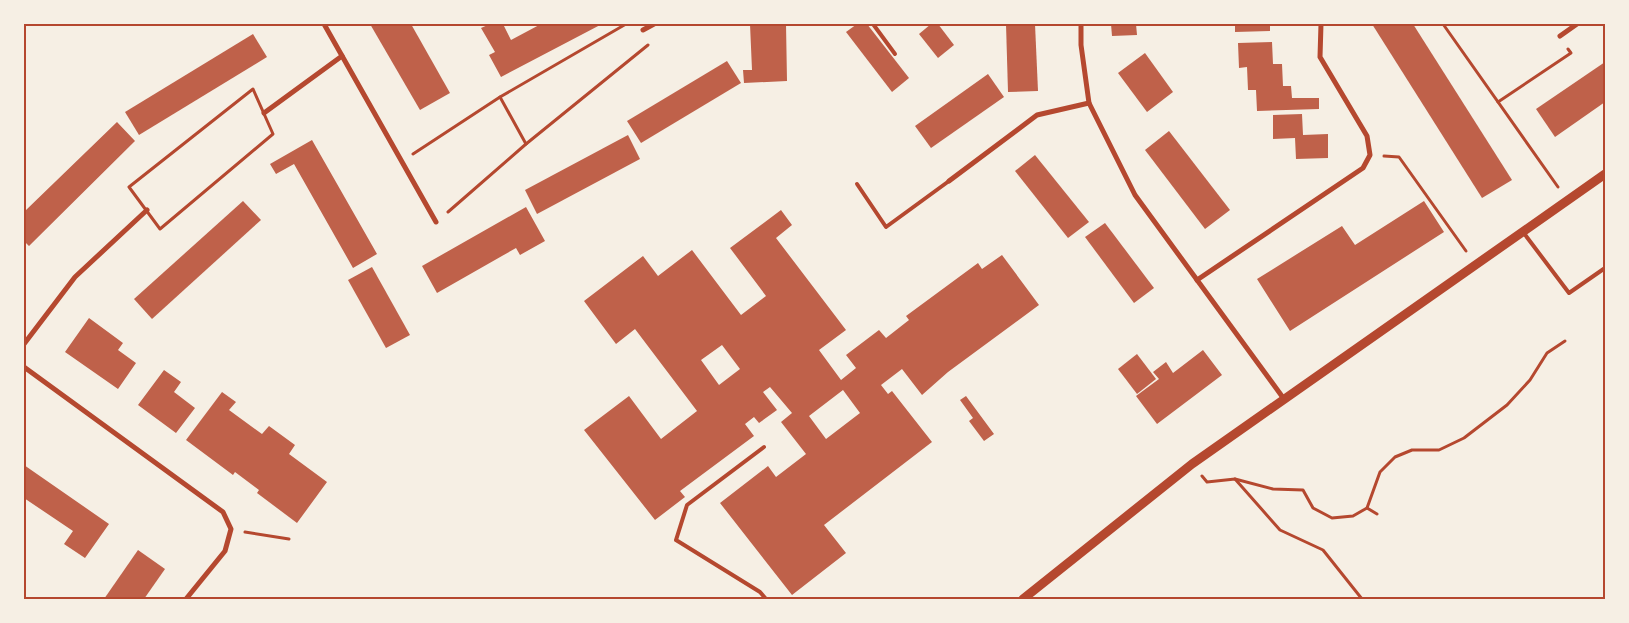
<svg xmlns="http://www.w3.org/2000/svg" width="1629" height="623" font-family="'Zilla Slab',serif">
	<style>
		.building { fill: #bf614a; fill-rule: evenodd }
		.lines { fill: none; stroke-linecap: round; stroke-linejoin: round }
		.path { stroke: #b5482f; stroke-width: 3 }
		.service { stroke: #b5482f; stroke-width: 4 }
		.minor { stroke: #b5482f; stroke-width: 5 }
		.tertiary { stroke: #b5482f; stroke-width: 9 }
		.neatline { fill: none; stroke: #b5482f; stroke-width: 2 }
	</style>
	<rect width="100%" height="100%" fill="#f6efe4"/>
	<g class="building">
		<polygon points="370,24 411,24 450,93 420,110"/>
		<polygon points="490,24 503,24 511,40 541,24 602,24 501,77 489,55 495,52 481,28"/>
		<polygon points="750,24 786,24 787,81 744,83 743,70 752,70"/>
		<polygon points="857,24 867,24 909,78 892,92 846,32"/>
		<polygon points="931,24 938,24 954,45 938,58 919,34"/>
		<polygon points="1006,24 1035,24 1038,91 1008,92"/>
		<polygon points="1111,24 1136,24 1137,35 1112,36"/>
		<polygon points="1235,24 1270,24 1270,31 1235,32"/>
		<polygon points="1372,24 1413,24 1512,180 1482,198"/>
		<polygon points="253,34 267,57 139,135 125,112"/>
		<polygon points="1272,42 1273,64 1282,64 1283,86 1291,86 1292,98 1319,98 1319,109 1257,111 1256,90 1248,90 1247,67 1239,68 1238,43"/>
		<polygon points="1145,53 1173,92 1147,112 1118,73"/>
		<polygon points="727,61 741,83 641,143 627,121"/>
		<polygon points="1605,62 1605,102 1555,137 1536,109"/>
		<polygon points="988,74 1004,97 931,148 915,126"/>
		<polygon points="1302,114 1303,135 1328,134 1328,158 1296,159 1295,138 1273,139 1273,115"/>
		<polygon points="117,122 135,141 29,246 24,241 24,210 25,211"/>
		<polygon points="1169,131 1230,210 1205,229 1145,150"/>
		<polygon points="628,135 640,159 537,214 525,190"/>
		<polygon points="312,140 377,254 353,268 294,164 276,174 270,164"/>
		<polygon points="1035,155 1089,222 1068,238 1015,171"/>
		<polygon points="243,201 261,220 152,319 134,299"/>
		<polygon points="1424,201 1444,232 1290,331 1257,279 1342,226 1355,245"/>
		<polygon points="526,207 545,241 520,255 516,248 437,293 422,266"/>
		<path d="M781,210L792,225L776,238L846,330L819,350L841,380L856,368L846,355L879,330L886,338L909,320L906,316L978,263L982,269L1002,255L1039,305L948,372L922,395L902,369L881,385L888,394L892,391L932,442L824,525L846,553L792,595L720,503L768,466L776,477L806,454L781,422L792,413L770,387L763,392L777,410L759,423L754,417L745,424L754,436L680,491L685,497L655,520L584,430L629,396L661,439L697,411L635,329L616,344L584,301L643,256L658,276L692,250L741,315L766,296L730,248ZM722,345L740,369L719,385L701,360ZM843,390L860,413L826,439L809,416Z"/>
		<polygon points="1105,223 1154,288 1134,303 1085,237"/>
		<polygon points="372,267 410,335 386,348 348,280"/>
		<polygon points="89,318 123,343 118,350 136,363 118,389 65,352"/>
		<polygon points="1203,350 1222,375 1157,424 1136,396 1159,379 1153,372 1166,362 1173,373"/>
		<polygon points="1137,354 1156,379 1137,394 1118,369"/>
		<polygon points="164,370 181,382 174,392 195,408 176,433 138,405"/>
		<polygon points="222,392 236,402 229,410 262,434 269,426 295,445 289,454 327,482 297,523 257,493 259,490 235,472 233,475 186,440"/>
		<polygon points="966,396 994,434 984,441 969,421 973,418 960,400"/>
		<polygon points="24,465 109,524 85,558 64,544 73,531 24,498"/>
		<polygon points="138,550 165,569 144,599 104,599"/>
	</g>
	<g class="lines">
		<g class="path">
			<polyline points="1443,24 1558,187"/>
			<polygon points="253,89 273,134 160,229 129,187"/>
			<polyline points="500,97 526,144"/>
			<polyline points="1498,102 1571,53 1568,49"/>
			<polyline points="413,154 500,97 626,24"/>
			<polyline points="1384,156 1399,157 1466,251"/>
			<polyline points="448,212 526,144 648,45"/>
			<polyline points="1202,476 1207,482 1235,479 1280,530 1323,550 1362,599"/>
			<polyline points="1235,479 1273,489 1303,490 1313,508 1332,518 1353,516 1367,508 1380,472 1395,457 1412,450 1439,450 1464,438 1507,405 1530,380 1547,353 1565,341"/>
			<polyline points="1367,508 1377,514"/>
			<polyline points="245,532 289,539"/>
		</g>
		<g class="service">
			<polyline points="873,24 895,54"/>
			<polyline points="857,184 886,227 949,181"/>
			<polyline points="1523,232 1569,293 1605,268"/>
			<polyline points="764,447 687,505 676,540 760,592 766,599"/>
		</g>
		<g class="minor">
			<polyline points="324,24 436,222"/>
			<polyline points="1081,24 1081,45 1089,103 1135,195 1284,399"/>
			<polyline points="643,30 654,24"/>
			<polyline points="1560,36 1577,24"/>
			<polyline points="264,113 342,56"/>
			<polyline points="949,181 1037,115 1089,103"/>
			<polyline points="1197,280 1363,168 1370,155 1367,136 1320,57 1321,24"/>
			<polyline points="24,344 75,277 147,210"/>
			<polyline points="24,367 223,512 231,529 225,551 186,599"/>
		</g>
		<polyline class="tertiary" points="1023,599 1192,464 1605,174"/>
	</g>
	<rect width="1629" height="623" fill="none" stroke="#f6efe4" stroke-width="50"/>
	<rect x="25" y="25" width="1579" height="573" class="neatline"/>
</svg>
